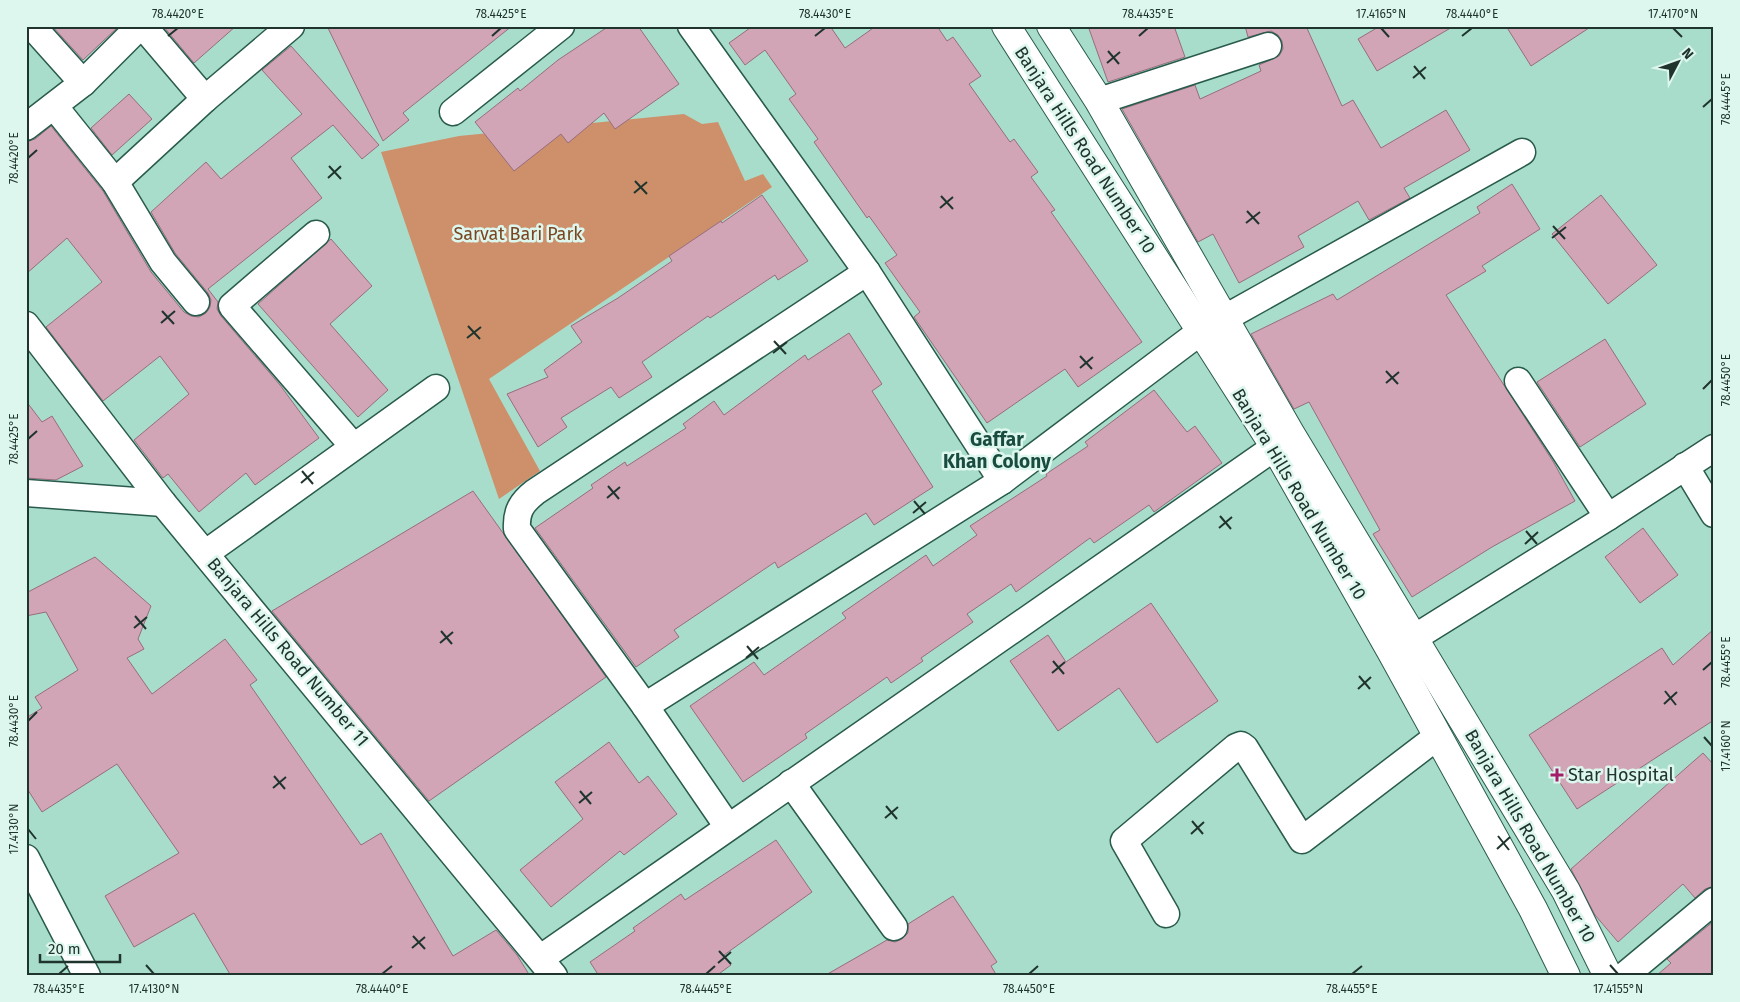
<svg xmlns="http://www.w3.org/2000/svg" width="1740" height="1002" font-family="'Fira Sans',sans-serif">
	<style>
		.green { fill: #cd906b }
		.building { fill: #d1a4b6; stroke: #976d7e }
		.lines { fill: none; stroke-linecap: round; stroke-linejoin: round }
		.minor-casing { stroke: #295b4d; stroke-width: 29 }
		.secondary-casing { stroke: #295b4d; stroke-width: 30 }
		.minor { stroke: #fff; stroke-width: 26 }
		.secondary { stroke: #fff; stroke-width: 28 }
		.ticks { fill: none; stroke: #20342e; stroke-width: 2 }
		.poi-dot { fill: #a31d68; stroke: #ddf7ee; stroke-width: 2 }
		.labels { text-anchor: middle; stroke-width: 5; stroke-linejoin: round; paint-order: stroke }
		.street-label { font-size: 18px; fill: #20342e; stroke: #ddf7ee }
		.park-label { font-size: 18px; fill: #7b4521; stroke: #ddf7ee }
		.poi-label { font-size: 18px; fill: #20342e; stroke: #ddf7ee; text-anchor: start }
		.neighbourhood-label { font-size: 19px; font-weight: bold; fill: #194c3f; stroke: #ddf7ee }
		.neatline { fill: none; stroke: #20342e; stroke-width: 2 }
		.ticks-label { font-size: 12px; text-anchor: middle; fill: #20342e }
	</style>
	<rect width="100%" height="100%" fill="#a9ddcb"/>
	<polygon class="green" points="684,114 702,124 718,122 745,181 763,174 772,187 489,379 540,471 499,499 381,152 459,136"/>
	<g class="building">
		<polygon points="52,26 119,26 83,60"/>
		<polygon points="163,26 236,26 194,63"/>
		<polygon points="327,26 512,26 403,113 409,120 383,141"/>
		<polygon points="609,26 638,26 679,84 615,129 604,113 568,143 561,134 514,171 475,122 518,88 520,91 558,60"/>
		<polygon points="749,26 830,26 845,48 876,26 937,26 947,41 953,37 981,76 969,84 1010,142 1014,139 1038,172 1031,177 1055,210 1051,212 1142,342 1078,387 1065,369 987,423 914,317 920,312 885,263 897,255 869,216 867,218 814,142 818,139 789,99 796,94 765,50 745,65 729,43 750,28"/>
		<polygon points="1088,26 1174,26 1185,57 1108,82"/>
		<polygon points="1245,26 1306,26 1342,106 1353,100 1381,148 1446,110 1470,150 1404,188 1410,198 1369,220 1358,201 1298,236 1304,247 1239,283 1213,234 1198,242 1122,109 1195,85 1200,99 1261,71 1259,65 1279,56 1283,49 1282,41 1278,35 1271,31 1248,37"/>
		<polygon points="1380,26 1454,26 1377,71 1358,39"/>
		<polygon points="1506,26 1592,26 1531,66"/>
		<polygon points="291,46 379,145 362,159 333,125 291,158 322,198 208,289 218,302 217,309 221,316 280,385 319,438 255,485 246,473 199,512 168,474 163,478 134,440 189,394 160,356 103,401 46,327 102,282 67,238 26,274 26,142 35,139 51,126 103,191 151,272 184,312 191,316 199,317 206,313 210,307 211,300 208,293 175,253 151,212 206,162 221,179 302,114 262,70"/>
		<polygon points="129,94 152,119 112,155 91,128"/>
		<polygon points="1512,184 1540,229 1482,266 1486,271 1446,295 1554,463 1575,501 1492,547 1412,597 1373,534 1380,530 1309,402 1294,409 1251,334 1333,294 1337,300 1480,213 1477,207"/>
		<polygon points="762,195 808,261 778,280 775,275 710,318 708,316 642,362 652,377 619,398 611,387 561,418 567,427 538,447 507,394 548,377 544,370 582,342 571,326 618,298 672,261 669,256 721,221 722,223"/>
		<polygon points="1601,195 1657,265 1608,304 1552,234"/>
		<polygon points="331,239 372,286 330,324 388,390 358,417 258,304"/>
		<polygon points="849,333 882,384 872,391 933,487 874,525 866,513 778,568 775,562 674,630 679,637 636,667 535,528 593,488 591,485 625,462 627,466 686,428 683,424 714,401 724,415 805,355 808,360"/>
		<polygon points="1605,339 1646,404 1580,447 1537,382"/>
		<polygon points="1154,390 1187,432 1195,426 1222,463 1154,512 1149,505 1094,543 1090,538 1016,592 1011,584 967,614 973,622 921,658 923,661 891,683 887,677 805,734 807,738 743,782 690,706 754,662 764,675 846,618 842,613 926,555 933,566 977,535 970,526 1047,476 1046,474 1088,446 1085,442"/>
		<polygon points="26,401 42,422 52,416 83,466 56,480 26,478"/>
		<polygon points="473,491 606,677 429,801 272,611"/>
		<polygon points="1643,528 1678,575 1640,603 1605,557"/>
		<polygon points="95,557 151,606 138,639 144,649 127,658 152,694 225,639 257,680 250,685 361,845 381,833 453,956 496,930 517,955 530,976 231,976 194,913 134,947 105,896 179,853 117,764 42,812 26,787 26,718 42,708 35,697 78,670 46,612 26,616 26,593"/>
		<polygon points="1151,603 1218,701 1157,743 1119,688 1058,731 1010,661 1048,635 1066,662"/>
		<polygon points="1714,629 1714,720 1577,809 1529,735 1662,648 1673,665"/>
		<polygon points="609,742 639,783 648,776 677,814 624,855 620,851 551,907 520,870 583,819 555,782"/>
		<polygon points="1703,753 1714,765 1714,886 1705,889 1695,898 1683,884 1618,942 1595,915 1571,869"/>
		<polygon points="776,840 812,892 724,955 731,965 716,976 599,976 590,962 635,931 633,928 681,894 685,900"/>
		<polygon points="953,896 997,962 991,966 997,976 824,976 887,940 895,942 902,939 908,933 908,924"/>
		<polygon points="1714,921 1714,976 1656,976 1671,963 1667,959"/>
	</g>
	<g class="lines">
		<defs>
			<g id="minor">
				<polyline points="32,26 83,83"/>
				<polyline points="143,26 205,99"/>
				<polyline points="691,26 867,272 1002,481"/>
				<polyline points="1099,101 1268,46"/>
				<polyline points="54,106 115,182 163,262 196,302"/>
				<polyline points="453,112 561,26"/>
				<polyline points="26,127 83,83 140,26"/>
				<polyline points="115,182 205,99 291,26"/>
				<polyline points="316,234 232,306 353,446"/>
				<polyline points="26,325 163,503 554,976"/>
				<polyline points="1518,381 1608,517"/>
				<polyline points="1685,466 1714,514"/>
				<polyline points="26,493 163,503"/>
				<polyline points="206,553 436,388"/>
				<polyline points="1414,638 1608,517 1714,448"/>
				<polyline points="645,706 1002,481 1200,332 1522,152"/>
				<polyline points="791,783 894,927"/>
				<path d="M728,827L645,706L517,529C516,512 521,503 535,492L867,272"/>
				<polyline points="26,858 87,976"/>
				<polyline points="1166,914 1124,841 1236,747 1241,745 1245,748 1302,840 1438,736"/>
				<polyline points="541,958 1275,447"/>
				<polyline points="1624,976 1714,901"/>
			</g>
			<g id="secondary">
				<polyline points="1006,26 1275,447 1391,651 1533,909 1566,976"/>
				<polyline points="1051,26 1099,101 1290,433 1566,891 1608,976"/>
			</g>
		</defs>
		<use href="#minor" class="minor-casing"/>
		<use href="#secondary" class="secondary-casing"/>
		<use href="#minor" class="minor"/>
		<use href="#secondary" class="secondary"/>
	</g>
	<path class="ticks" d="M1381,28L1389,37M1673,28L1682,37M168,36L178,28M492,36L501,28M815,36L825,28M1139,36L1148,28M1462,36L1472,28M1108,51L1119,64M1107,63L1120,52M1414,66L1425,79M1413,78L1426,67M1703,107L1712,99M28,158L37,150M329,166L341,179M328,178L341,166M635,181L647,194M634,193L647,182M941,196L953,209M940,208L953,197M1247,211L1259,224M1246,223L1260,212M1553,226L1565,239M1552,238L1566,227M162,311L174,324M161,323L175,311M468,326L480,339M467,338L481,327M774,341L786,354M773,353L787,342M1080,356L1092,369M1080,368L1093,357M1386,371L1398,384M1386,383L1399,372M1703,389L1712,380M28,439L37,431M302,471L313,484M301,483L314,472M608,486L619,499M607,498L620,487M914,501L925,514M913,513L926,502M1220,516L1231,529M1219,528L1232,517M1526,531L1537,544M1525,544L1538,532M135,616L146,629M134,628L147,617M441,631L452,644M440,643L453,632M747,646L758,659M746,658L759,647M1053,661L1064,674M1703,670L1712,662M1052,673L1065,662M1359,676L1370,689M1358,689L1371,677M1665,691L1676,705M1664,704L1677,692M28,721L37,712M1704,737L1712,746M274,776L285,789M273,788L286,777M580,791L591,804M579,803L592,792M886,806L897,819M885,818L898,807M1192,821L1203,834M28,829L36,839M1191,834L1204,822M1498,836L1509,850M1497,849L1510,837M413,936L425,949M412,948L425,937M719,951L731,964M718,963L731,952M146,965L154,974M1610,965L1618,974M59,974L68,966M382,974L392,966M706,974L715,966M1029,974L1038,966M1352,974L1362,966"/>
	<path class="poi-dot" d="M1554.5 767.5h5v5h5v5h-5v5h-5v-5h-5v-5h5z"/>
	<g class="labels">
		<g class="street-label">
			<text transform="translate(1085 150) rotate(57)" y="6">Banjara Hills Road Number 10</text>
			<text transform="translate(1299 494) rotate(59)" y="6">Banjara Hills Road Number 10</text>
			<text transform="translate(288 652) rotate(50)" y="6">Banjara Hills Road Number 11</text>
			<text transform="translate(1530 836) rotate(60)" y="6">Banjara Hills Road Number 10</text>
		</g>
		<g class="park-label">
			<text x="518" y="240">Sarvat Bari Park</text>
		</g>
		<g class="poi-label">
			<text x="1568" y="781">Star Hospital</text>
		</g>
		<g class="neighbourhood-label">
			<text x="997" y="446">Gaffar<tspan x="997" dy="22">Khan Colony</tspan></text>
		</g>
	</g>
	<rect width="1740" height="1002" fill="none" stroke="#ddf7ee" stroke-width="55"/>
	<g transform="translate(1678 62) rotate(49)" stroke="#ddf7ee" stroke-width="4" paint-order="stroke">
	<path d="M0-4L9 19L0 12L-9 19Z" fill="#20342e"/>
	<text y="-8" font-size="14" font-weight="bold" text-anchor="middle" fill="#20342e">N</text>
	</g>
	<path d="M40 954v8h80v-8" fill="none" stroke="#20342e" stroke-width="2.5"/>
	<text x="48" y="954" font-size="15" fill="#20342e" stroke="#ddf7ee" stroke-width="4" paint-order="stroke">20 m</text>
	<rect x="28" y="28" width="1684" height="946" class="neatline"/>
	<g class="ticks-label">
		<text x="178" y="18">78.4420°E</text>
		<text x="501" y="18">78.4425°E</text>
		<text x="825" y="18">78.4430°E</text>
		<text x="1148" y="18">78.4435°E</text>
		<text x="1381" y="18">17.4165°N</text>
		<text x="1472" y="18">78.4440°E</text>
		<text x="1673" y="18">17.4170°N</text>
		<text transform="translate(1726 99) rotate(-90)" y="4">78.4445°E</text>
		<text transform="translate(14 158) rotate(-90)" y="4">78.4420°E</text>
		<text transform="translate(1726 380) rotate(-90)" y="4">78.4450°E</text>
		<text transform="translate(14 439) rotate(-90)" y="4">78.4425°E</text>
		<text transform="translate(1726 662) rotate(-90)" y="4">78.4455°E</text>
		<text transform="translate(14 721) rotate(-90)" y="4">78.4430°E</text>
		<text transform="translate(1726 746) rotate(-90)" y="4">17.4160°N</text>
		<text transform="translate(14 829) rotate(-90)" y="4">17.4130°N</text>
		<text x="59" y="993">78.4435°E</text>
		<text x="154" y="993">17.4130°N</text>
		<text x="382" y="993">78.4440°E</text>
		<text x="706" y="993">78.4445°E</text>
		<text x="1029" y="993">78.4450°E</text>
		<text x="1352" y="993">78.4455°E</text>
		<text x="1618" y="993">17.4155°N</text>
	</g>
</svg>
